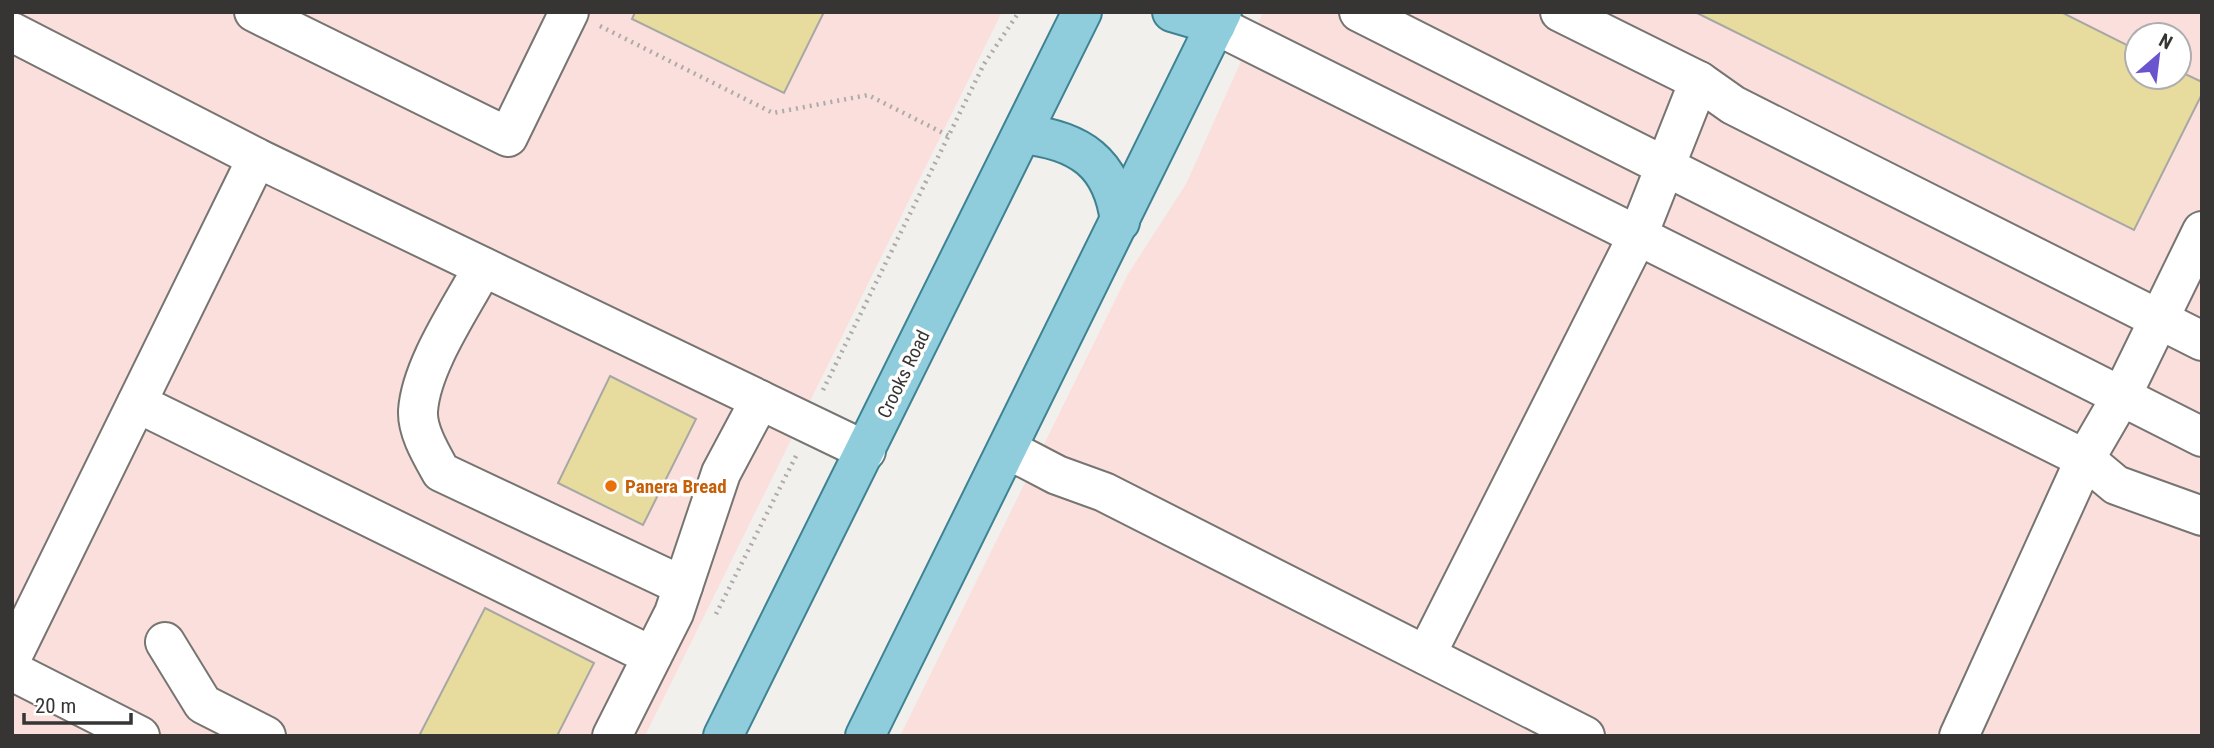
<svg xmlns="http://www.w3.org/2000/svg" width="2214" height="748" font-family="'Roboto Condensed',sans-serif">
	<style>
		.commercial { fill: #fadfdd; fill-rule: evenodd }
		.building { fill: #e7dc9e; stroke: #a7a7a4; stroke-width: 2 }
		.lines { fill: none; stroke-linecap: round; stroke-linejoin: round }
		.minor-casing { stroke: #767572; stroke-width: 42 }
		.major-casing { stroke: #3f8292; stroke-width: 42 }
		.path { stroke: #acaba9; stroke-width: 4.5; stroke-dasharray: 2 5; stroke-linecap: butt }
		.minor { stroke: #fff; stroke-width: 38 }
		.major { stroke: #8fcddc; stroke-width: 38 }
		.food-dot { fill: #e8710a; stroke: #fff; stroke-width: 2.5 }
		.labels { text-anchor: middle; stroke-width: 7; stroke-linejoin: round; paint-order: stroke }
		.street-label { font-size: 19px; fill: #363534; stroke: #fff }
		.food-label { font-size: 19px; font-weight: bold; fill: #c56008; stroke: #fff; text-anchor: start }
	</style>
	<rect width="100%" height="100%" fill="#f1f0ed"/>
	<g class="commercial">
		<polygon points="12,12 1002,12 645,736 12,736"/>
		<path d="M1263,12H2202V736H900L1128,274L1186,184ZM2137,35H2179V77H2137Z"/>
	</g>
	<g class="building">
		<polygon points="635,12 824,12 784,93 632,19"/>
		<polygon points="1695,12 2061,12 2137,50 2137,77 2179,77 2179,71 2202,82 2202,94 2134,230"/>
		<polygon points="610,376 696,419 643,525 558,483"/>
		<polygon points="485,608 594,663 557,736 419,736"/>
	</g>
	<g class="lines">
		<defs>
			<g id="minor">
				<polyline points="254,12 508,137 569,12"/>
				<polyline points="1359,12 2202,437"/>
				<polyline points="1560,12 1699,81 1733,105 2202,341"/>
				<polyline points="1216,25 2085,459 2116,485 2202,516"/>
				<polyline points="12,32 257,158 866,451"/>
				<path d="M483,267C462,307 421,365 418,411C417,431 431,454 441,472L683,586"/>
				<polyline points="137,403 652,656"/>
				<polyline points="1007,449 1057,475 1104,492 1585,736"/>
				<polyline points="165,642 203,704 266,736"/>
				<polyline points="1426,655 1638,235 1699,81"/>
				<polyline points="12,657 257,158"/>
				<polyline points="12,671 140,736"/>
				<polyline points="612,736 674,613 721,473 760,400"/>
				<polyline points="1959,736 2085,459 2121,397 2202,231"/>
			</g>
			<g id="major">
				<polyline points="1172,12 1216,25"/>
				<path d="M1022,134C1079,140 1113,162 1120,222"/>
				<polyline points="723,736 1082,12"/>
				<polyline points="865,736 1222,12"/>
			</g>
		</defs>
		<use href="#minor" class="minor-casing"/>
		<use href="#major" class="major-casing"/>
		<g class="path">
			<polyline points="600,26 773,113 868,95 949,136"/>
			<polyline points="823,390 984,64 1019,12"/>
			<polyline points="716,614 796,456"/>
		</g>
		<use href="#minor" class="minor"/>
		<use href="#major" class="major"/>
	</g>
	<circle class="food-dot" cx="611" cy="486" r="7"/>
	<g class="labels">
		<g class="street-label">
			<text transform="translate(903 374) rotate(-64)" y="7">Crooks Road</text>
		</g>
		<g class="food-label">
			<text x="625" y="493">Panera Bread</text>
		</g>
	</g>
	<rect width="2214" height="748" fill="none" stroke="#363534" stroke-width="28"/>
	<g transform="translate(2158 56) rotate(28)"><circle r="33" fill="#ffffff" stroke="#afaeae" stroke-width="2"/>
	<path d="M0-5L12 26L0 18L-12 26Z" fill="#6b55ce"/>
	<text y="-10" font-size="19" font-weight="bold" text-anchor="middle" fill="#363534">N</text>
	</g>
	<path d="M24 713v10h107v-10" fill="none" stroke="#363534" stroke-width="3.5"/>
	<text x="35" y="713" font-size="21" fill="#363534" stroke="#ffffff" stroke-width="5" paint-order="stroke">20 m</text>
</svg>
